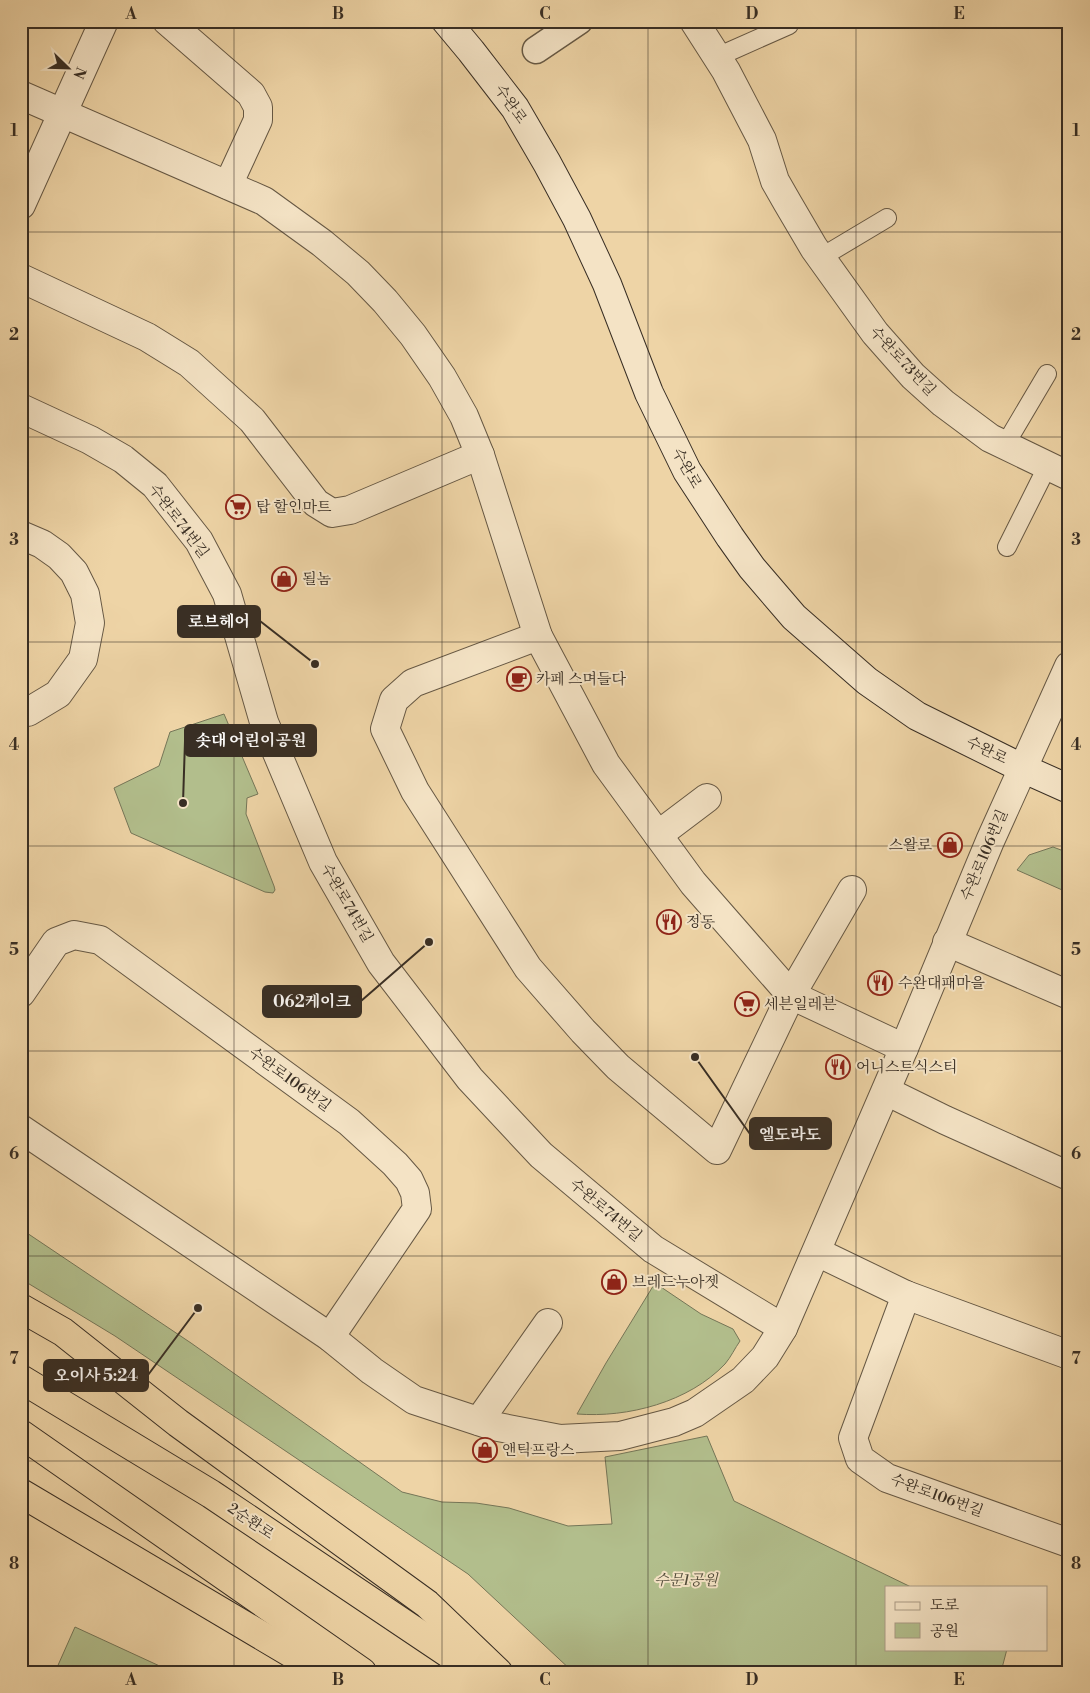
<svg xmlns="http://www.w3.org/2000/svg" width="1090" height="1693" font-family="'Libre Bodoni','Noto Serif KR',serif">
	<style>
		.green { fill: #b2be8c; stroke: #757658 }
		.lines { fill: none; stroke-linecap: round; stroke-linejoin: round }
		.service-casing { stroke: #665844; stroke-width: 20 }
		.pedestrian-casing { stroke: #665844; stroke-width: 29 }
		.minor-casing { stroke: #665844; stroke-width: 30 }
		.secondary-casing { stroke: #382e24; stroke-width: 30 }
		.trunk-casing { stroke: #382e24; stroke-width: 30 }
		.service { stroke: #f4e3c5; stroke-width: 18 }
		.pedestrian { stroke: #f4e3c5; stroke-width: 26 }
		.minor { stroke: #f4e3c5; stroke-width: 28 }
		.secondary { stroke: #f4e3c5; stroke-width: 28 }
		.trunk { stroke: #eed4a6; stroke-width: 28 }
		.grid { fill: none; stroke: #382e24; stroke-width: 1; stroke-opacity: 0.55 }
		.labels { text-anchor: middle; stroke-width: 4; stroke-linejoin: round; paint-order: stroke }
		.street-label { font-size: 15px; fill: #382e24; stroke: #f4e3c5 }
		.poi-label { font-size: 15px; fill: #382e24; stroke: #f4e3c5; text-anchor: start }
		.park-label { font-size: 15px; font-style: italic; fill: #504b39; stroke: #f4e3c5 }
		.leader { fill: none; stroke: #382e24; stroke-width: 2 }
		.callout-dot { fill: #382e24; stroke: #f4e3c5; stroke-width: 2 }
		.callout { fill: #382e24; stroke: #382e24; stroke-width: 2 }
		.callout-label { font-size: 16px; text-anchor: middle; font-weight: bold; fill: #fff }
		.neatline { fill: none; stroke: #382e24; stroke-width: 2 }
		.grid-label { font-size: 16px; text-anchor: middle; font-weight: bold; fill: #382e24 }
	</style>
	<rect width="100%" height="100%" fill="#eed4a6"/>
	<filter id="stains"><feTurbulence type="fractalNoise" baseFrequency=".004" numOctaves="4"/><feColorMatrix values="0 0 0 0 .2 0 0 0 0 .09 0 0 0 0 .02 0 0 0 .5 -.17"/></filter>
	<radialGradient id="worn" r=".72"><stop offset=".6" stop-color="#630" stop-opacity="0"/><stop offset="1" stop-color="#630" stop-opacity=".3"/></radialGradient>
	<g class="green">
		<polygon points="224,714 258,794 247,798 246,814 274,886 275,890 273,893 265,892 131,833 114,788 159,766 170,732"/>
		<polygon points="1053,847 1069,853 1069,893 1017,870 1029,855"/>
		<polygon points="21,1229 191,1343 402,1492 442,1502 476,1503 509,1508 568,1526 612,1524 605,1457 707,1436 734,1501 911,1587 886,1587 886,1649 1007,1649 1001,1672 573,1672 468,1574 115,1336 21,1279"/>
		<path d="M655,1283L701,1314L733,1329L740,1341C735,1348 731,1357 725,1364C689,1402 628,1418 577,1414L606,1363Z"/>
		<polygon points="75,1627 164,1668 174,1672 55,1672"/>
	</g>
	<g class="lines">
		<defs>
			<g id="service">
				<polyline points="717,57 789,25"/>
				<polyline points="820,258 887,218"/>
				<polyline points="1005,445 1047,374"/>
				<polyline points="1007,547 1048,465"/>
			</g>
			<polyline id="pedestrian" points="536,50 579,21"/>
			<g id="minor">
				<polyline points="167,21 251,94 258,107 258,120 228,185"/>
				<polyline points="694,21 726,71 762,140 775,181 787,202 814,248 875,333 913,376 943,403 990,438 1069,476"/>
				<polyline points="21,95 264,201 322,243 358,273 385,301 413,335 442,377 464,416 480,455 538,636 606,764 693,883 791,995 904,1048"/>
				<polyline points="21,205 104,21"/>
				<polyline points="21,278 147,337 189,363 252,420 316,503 332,513 350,510 480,455"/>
				<polyline points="21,408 90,440 123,459 155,485 199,541 227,594 264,722 323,862 381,963 470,1079 541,1155 653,1249 783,1328"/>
				<polyline points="21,535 42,544 59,556 74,572 85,594 90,623 83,659 58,694 28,712 21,712"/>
				<polyline points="538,636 413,683 394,700 385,729 415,791 528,968 583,1031 618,1067 717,1150 791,995 852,890"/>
				<polyline points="658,835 707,798"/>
				<polyline points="947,942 1069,995"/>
				<polyline points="21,993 56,942 74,935 100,940 349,1122 395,1164 409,1180 415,1193 417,1209 330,1337"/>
				<polyline points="886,1091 945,1120 1069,1176"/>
				<polyline points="21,1129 330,1337 372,1371 414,1400 493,1426 560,1439 620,1436 674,1422 695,1413 743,1380 765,1357 783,1328 904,1048 990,841 1069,666"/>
				<polyline points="817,1252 906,1295 1069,1355"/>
				<polyline points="906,1295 853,1438 860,1459 887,1478 1069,1543"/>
				<polyline points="479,1421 548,1323"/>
			</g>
			<polyline id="secondary" points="446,21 471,51 515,108 547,163 577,219 607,284 649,393 687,471 730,537 752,568 794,617 867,681 917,716 1022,768 1069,789"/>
			<g id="trunk">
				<polyline points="21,1308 63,1332 178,1423 427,1604 498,1672"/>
				<polyline points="21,1379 211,1494 476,1672"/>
				<polyline points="21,1434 362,1672"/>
				<polyline points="21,1493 323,1672"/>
			</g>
		</defs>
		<use href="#service" class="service-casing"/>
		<use href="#pedestrian" class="pedestrian-casing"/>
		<use href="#minor" class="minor-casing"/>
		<use href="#secondary" class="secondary-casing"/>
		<use href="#trunk" class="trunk-casing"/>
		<use href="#service" class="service"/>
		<use href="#pedestrian" class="pedestrian"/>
		<use href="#minor" class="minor"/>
		<use href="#secondary" class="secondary"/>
		<use href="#trunk" class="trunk"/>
	</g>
	<path class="grid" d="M234,21V1672M442,21V1672M648,21V1672M856,21V1672M21,232H1069M21,437H1069M21,642H1069M21,846H1069M21,1051H1069M21,1256H1069M21,1461H1069"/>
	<defs>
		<symbol id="supermarket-ring" viewBox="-11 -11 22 22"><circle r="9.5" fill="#f4e3c5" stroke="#8f2418" stroke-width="1.5"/><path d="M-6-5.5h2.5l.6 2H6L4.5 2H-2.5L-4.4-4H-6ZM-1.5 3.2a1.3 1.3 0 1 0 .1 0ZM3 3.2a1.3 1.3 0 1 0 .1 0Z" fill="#8f2418"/></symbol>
		<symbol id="shop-ring" viewBox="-11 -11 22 22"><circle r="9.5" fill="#f4e3c5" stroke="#8f2418" stroke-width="1.5"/><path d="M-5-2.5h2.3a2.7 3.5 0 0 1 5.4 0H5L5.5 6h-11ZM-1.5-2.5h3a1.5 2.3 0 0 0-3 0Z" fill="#8f2418"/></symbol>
		<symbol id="cafe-ring" viewBox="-11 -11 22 22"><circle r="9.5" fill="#f4e3c5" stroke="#8f2418" stroke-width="1.5"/><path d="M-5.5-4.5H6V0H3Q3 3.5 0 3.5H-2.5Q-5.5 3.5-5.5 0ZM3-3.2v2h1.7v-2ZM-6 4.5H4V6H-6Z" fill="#8f2418"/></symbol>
		<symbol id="restaurant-ring" viewBox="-11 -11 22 22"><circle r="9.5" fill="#f4e3c5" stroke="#8f2418" stroke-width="1.5"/><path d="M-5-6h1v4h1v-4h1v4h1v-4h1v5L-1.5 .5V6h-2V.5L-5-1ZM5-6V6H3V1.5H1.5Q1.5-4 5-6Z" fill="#8f2418"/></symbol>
	</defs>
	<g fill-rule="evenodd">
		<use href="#supermarket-ring" x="224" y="493" width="28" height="28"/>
		<use href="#shop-ring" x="270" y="565" width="28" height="28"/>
		<use href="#cafe-ring" x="505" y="665" width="28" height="28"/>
		<use href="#shop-ring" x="936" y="831" width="28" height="28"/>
		<use href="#restaurant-ring" x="655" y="908" width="28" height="28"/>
		<use href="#restaurant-ring" x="866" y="969" width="28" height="28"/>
		<use href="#supermarket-ring" x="733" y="990" width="28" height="28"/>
		<use href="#restaurant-ring" x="824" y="1053" width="28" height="28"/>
		<use href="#shop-ring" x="600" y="1268" width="28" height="28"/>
		<use href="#shop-ring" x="471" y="1436" width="28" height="28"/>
	</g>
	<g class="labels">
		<g class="street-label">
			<text transform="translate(511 104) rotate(55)" y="5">수완로</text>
			<text transform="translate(903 361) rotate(47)" y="5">수완로73번길</text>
			<text transform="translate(687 468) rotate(61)" y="5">수완로</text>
			<text transform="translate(179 521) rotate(53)" y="5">수완로74번길</text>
			<text transform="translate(987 750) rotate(26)" y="5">수완로</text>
			<text transform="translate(984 855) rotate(-67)" y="5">수완로106번길</text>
			<text transform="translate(347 903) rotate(60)" y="5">수완로74번길</text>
			<text transform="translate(290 1079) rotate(36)" y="5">수완로106번길</text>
			<text transform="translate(606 1210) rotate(40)" y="5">수완로74번길</text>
			<text transform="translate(937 1495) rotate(20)" y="5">수완로106번길</text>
			<text transform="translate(251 1521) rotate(34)" y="5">2순환로</text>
		</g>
		<g class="poi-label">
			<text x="256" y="512">탑 할인마트</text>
			<text x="302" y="584">될놈</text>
			<text x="536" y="684">카페 스며들다</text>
			<text x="932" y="850" text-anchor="end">스왈로</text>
			<text x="686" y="927">정동</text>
			<text x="898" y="988">수완대패마을</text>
			<text x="764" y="1009">세븐일레븐</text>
			<text x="856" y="1072">어니스트식스티</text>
			<text x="632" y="1287">브레드누아젯</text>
			<text x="502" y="1455">앤틱프랑스</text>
		</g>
		<g class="park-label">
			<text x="686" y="1585">수문1공원</text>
		</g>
	</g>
	<path class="leader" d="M315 664L260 621M183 803L185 741M429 942L361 1001M695 1057L750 1134M198 1308L148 1375"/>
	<g class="callout-dot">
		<circle cx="315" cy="664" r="5"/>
		<circle cx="183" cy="803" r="5"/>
		<circle cx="429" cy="942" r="5"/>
		<circle cx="695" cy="1057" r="5"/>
		<circle cx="198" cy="1308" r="5"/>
	</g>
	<g class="callout">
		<rect x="178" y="606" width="82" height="31" rx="5"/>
		<rect x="185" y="725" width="131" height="31" rx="5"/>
		<rect x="263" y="986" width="98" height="31" rx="5"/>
		<rect x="750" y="1118" width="81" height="31" rx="5"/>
		<rect x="44" y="1360" width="104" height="31" rx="5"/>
	</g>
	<g class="callout-label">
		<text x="219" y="627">로브헤어</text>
		<text x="251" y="746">솟대 어린이공원</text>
		<text x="312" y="1007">062케이크</text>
		<text x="790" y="1140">엘도라도</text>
		<text x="96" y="1381">오이사 5:24</text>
	</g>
	<rect width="1090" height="1693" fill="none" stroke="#eed4a6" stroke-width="55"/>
	<rect x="885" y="1586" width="162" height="65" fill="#f4e3c5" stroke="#a99b85"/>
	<rect x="895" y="1602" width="25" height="8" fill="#f4e3c5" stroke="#a99b85"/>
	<text x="930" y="1610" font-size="15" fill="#382e24">도로</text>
	<rect x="895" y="1623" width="25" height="15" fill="#b2be8c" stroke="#a99b85"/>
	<text x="930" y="1636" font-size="15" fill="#382e24">공원</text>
	<g transform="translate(68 68) rotate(113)" stroke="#f4e3c5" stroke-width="4" paint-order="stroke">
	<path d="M0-4L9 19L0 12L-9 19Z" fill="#382e24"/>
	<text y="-8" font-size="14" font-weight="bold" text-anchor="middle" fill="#382e24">N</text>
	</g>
	<rect x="28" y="28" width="1034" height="1638" class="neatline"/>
	<g class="grid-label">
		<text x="131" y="19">A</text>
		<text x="338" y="19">B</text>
		<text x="545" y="19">C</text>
		<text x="752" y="19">D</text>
		<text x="959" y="19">E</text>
		<text x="14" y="136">1</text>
		<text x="1076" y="136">1</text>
		<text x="14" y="340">2</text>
		<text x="1076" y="340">2</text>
		<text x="14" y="545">3</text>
		<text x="1076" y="545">3</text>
		<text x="14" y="750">4</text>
		<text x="1076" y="750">4</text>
		<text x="14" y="955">5</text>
		<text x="1076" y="955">5</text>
		<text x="14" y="1159">6</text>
		<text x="1076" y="1159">6</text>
		<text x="14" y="1364">7</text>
		<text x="1076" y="1364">7</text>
		<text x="14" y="1569">8</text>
		<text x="1076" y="1569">8</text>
		<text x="131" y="1685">A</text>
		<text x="338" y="1685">B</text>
		<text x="545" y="1685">C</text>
		<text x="752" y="1685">D</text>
		<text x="959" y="1685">E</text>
	</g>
	<rect width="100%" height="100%" filter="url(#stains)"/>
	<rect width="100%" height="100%" fill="url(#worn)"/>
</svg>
